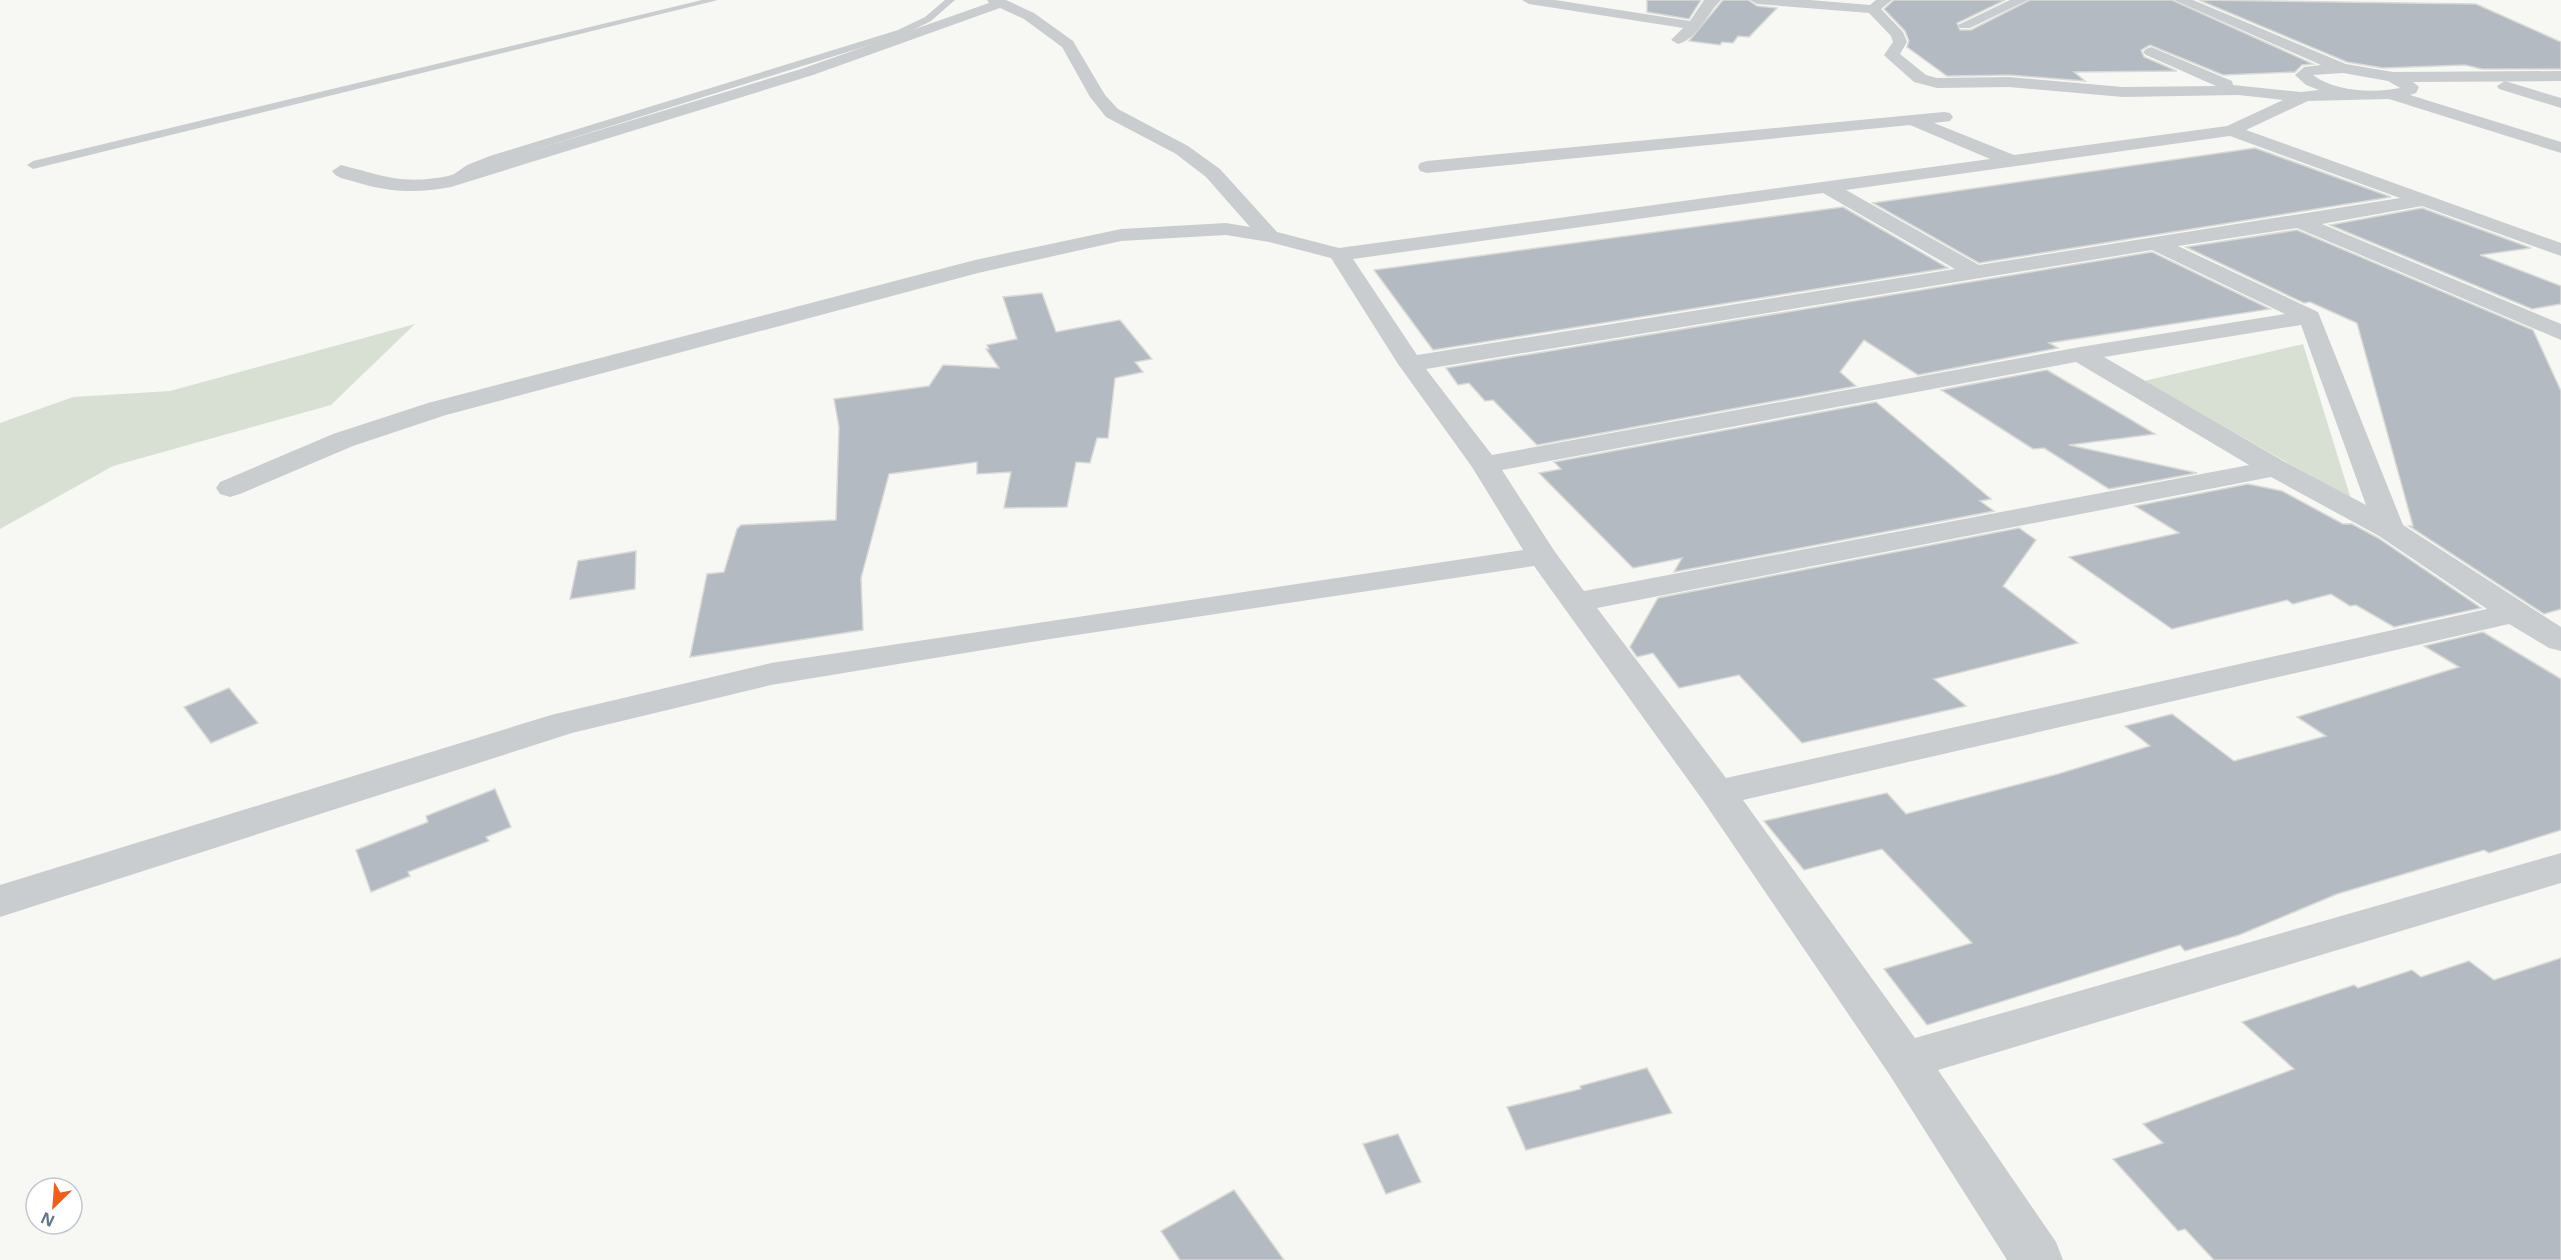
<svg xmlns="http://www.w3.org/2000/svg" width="2561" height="1260" font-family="'Open Sans',sans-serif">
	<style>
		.green { fill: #d8e0d4 }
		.building { fill: #b3bac1; stroke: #d9d9d6; stroke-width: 1.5 }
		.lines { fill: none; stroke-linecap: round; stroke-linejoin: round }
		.lane { fill: #cacdd0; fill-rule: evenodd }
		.street { fill: #cacdd0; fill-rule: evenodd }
	</style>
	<rect width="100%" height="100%" fill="#f7f8f4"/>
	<g class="green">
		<polygon points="415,324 331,405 113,466 0,529 0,423 73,397 170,391"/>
		<polygon points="2303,344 2351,499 2144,381"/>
	</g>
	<g class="building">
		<polygon points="1647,0 1701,0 1689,19 1647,12"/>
		<polygon points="1723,0 1748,0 1757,6 1777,8 1749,37 1738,36 1733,43 1722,42 1720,45 1689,41"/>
		<polygon points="1894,0 2005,0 1957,23 1960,30 1971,30 2030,0 2172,0 2313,64 2302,65 2295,72 2223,75 2150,45 2141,50 2144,57 2177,71 2074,72 2085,81 2009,75 1947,76 1907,47 1909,41 1905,31 1884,9"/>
		<polygon points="2199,0 2476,4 2561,42 2561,69 2482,69 2465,65 2383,68 2347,62"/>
		<polygon points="2255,148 2391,197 1979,263 1873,203"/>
		<polygon points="1843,207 1948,268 1433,350 1374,270"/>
		<polygon points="2422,208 2531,248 2480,255 2561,286 2561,304 2532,309 2330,225"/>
		<polygon points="2297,230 2533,330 2561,391 2561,609 2544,614 2409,526 2413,526 2357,323 2310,302 2304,303 2186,247"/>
		<polygon points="2152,252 2270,309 2049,343 2058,348 1918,375 1864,340 1840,372 1856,386 1537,445 1493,400 1485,401 1469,383 1458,385 1446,368"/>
		<polygon points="1042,293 1056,332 1120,320 1152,359 1135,362 1143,372 1115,378 1108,438 1097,438 1090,463 1076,462 1067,507 1004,508 1011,472 977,474 977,462 889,474 861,578 863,630 690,657 707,574 724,572 737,529 741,525 836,520 839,427 834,399 929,386 943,365 999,368 986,349 989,349 987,345 1017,339 1003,297"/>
		<polygon points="2047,370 2155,434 2069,445 2197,473 2109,489 2044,448 2033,449 1941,390"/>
		<polygon points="1876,402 1991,499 1980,501 1994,511 1674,572 1682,558 1633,568 1539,473 1561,469 1554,462"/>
		<polygon points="2248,484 2282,491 2343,524 2352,524 2378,538 2481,608 2394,627 2356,605 2350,606 2331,594 2293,604 2287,600 2172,629 2069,557 2179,533 2135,506"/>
		<polygon points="2019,528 2036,540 2003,586 2078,643 1934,679 1966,706 1802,743 1739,675 1679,688 1653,653 1637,657 1630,647 1658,598"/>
		<polygon points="636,551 635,589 570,599 578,561"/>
		<polygon points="2483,632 2561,679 2561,830 2489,853 2484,850 2337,894 2239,935 2185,951 2180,945 1927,1025 1884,969 1972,943 1882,849 1804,870 1764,821 1887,793 1906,814 2058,774 2150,746 2125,726 2172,714 2234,761 2326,736 2297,717 2459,667 2424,646"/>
		<polygon points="229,688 258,723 211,743 184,707"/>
		<polygon points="495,789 511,827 486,837 489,841 408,872 410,876 371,892 356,850 428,822 426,816"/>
		<polygon points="2561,958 2561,1260 2214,1260 2185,1229 2178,1231 2113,1159 2163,1143 2143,1124 2294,1069 2242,1022 2354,985 2358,988 2412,970 2421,977 2469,961 2494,980"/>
		<polygon points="1647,1068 1672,1113 1526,1150 1507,1107 1581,1089 1580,1086"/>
		<polygon points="1398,1134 1421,1182 1386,1194 1363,1144"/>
		<polygon points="1234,1190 1284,1260 1180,1260 1161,1231"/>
	</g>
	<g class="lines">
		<g class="lane">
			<polygon points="702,0 718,0 33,169 27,165 33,161"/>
			<path d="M945,0H955L931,21L905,34L499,161C482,167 466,180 451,185L444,181L467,165L490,156L898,30L925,17Z"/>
		</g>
		<g class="street">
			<path d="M987,0H1006L1034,13L1073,41L1105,95L1118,109L1188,146L1220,169L1277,232L1339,248L1990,159L1910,125L1427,173L1420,171L1418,167L1420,163L1427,161L1944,112L1950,113L1953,117L1950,121L1934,123L2014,155L2227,126L2283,100L2239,95L2123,97L2009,87L1937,88L1914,82L1887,58L1884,55L1893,42L1891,36L1869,13L1757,4L1750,0H1810L1870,5L1876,0H1892L1881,9L1903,32L1907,42L1900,54L1926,75L1937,78L2009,77L2123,87L2216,86L2146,55L2143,52L2146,49L2151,47L2232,81L2233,85L2301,92L2319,90L2306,85L2295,75L2304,67L2321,65L2174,0H2193L2346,64L2393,72L2561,71V81L2413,82L2419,87L2416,93L2410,95L2561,142V153L2389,99L2308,101L2246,130L2561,243V256L2422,206L2322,224L2561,324V340L2297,228L2178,246L2318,312L2403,525L2561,627V651L2549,648L2509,624L1743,800L1915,1038L2561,853V883L1938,1070L2056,1242L2063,1260H2007L1889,1074L1704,802L1534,566L1050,639L771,685L572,733L0,917V885L551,715L771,663L1523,550L1472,467L1398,364L1331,258L1269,242L1226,235L1121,241L978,273L446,415L353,446L240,494L230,497L220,494L216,488L220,482L333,434L428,403L975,260L1121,229L1226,223L1250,227L1206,177L1176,154L1106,117L1090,97L1062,47L1024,19L1000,8L813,75L451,187C415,194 387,192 352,181C345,179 336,178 332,171L341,165C385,176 401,185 448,176L801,69L989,3ZM2343,73L2388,81L2400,88C2374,93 2335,92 2313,75ZM2230,136L2400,198L1979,265L1846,190ZM1823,193L1955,269L1417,355L1353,259ZM2152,250L2285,314L2080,347L1492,455L1426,369ZM2301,325L2366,505L2285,462L2104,357ZM2076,362L2249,465L1584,591L1555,552L1502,470ZM2271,477L2379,536L2487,609L1726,778L1597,608Z"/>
			<path d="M1522,0H1555L1690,21L1704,0H1721C1708,12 1698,39 1678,44L1671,40L1683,28L1529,4Z"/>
			<polygon points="2010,0 2028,0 1970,28 1960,28 1958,25"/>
			<polygon points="2505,81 2561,98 2561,108 2499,89 2497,86"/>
		</g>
	</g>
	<g transform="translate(54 1206) rotate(205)"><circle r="28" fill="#ffffff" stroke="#c1c8cf" stroke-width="1.5"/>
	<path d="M0-4.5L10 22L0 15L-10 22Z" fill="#f55d16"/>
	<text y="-9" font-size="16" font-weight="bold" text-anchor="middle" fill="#637588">N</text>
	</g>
</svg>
